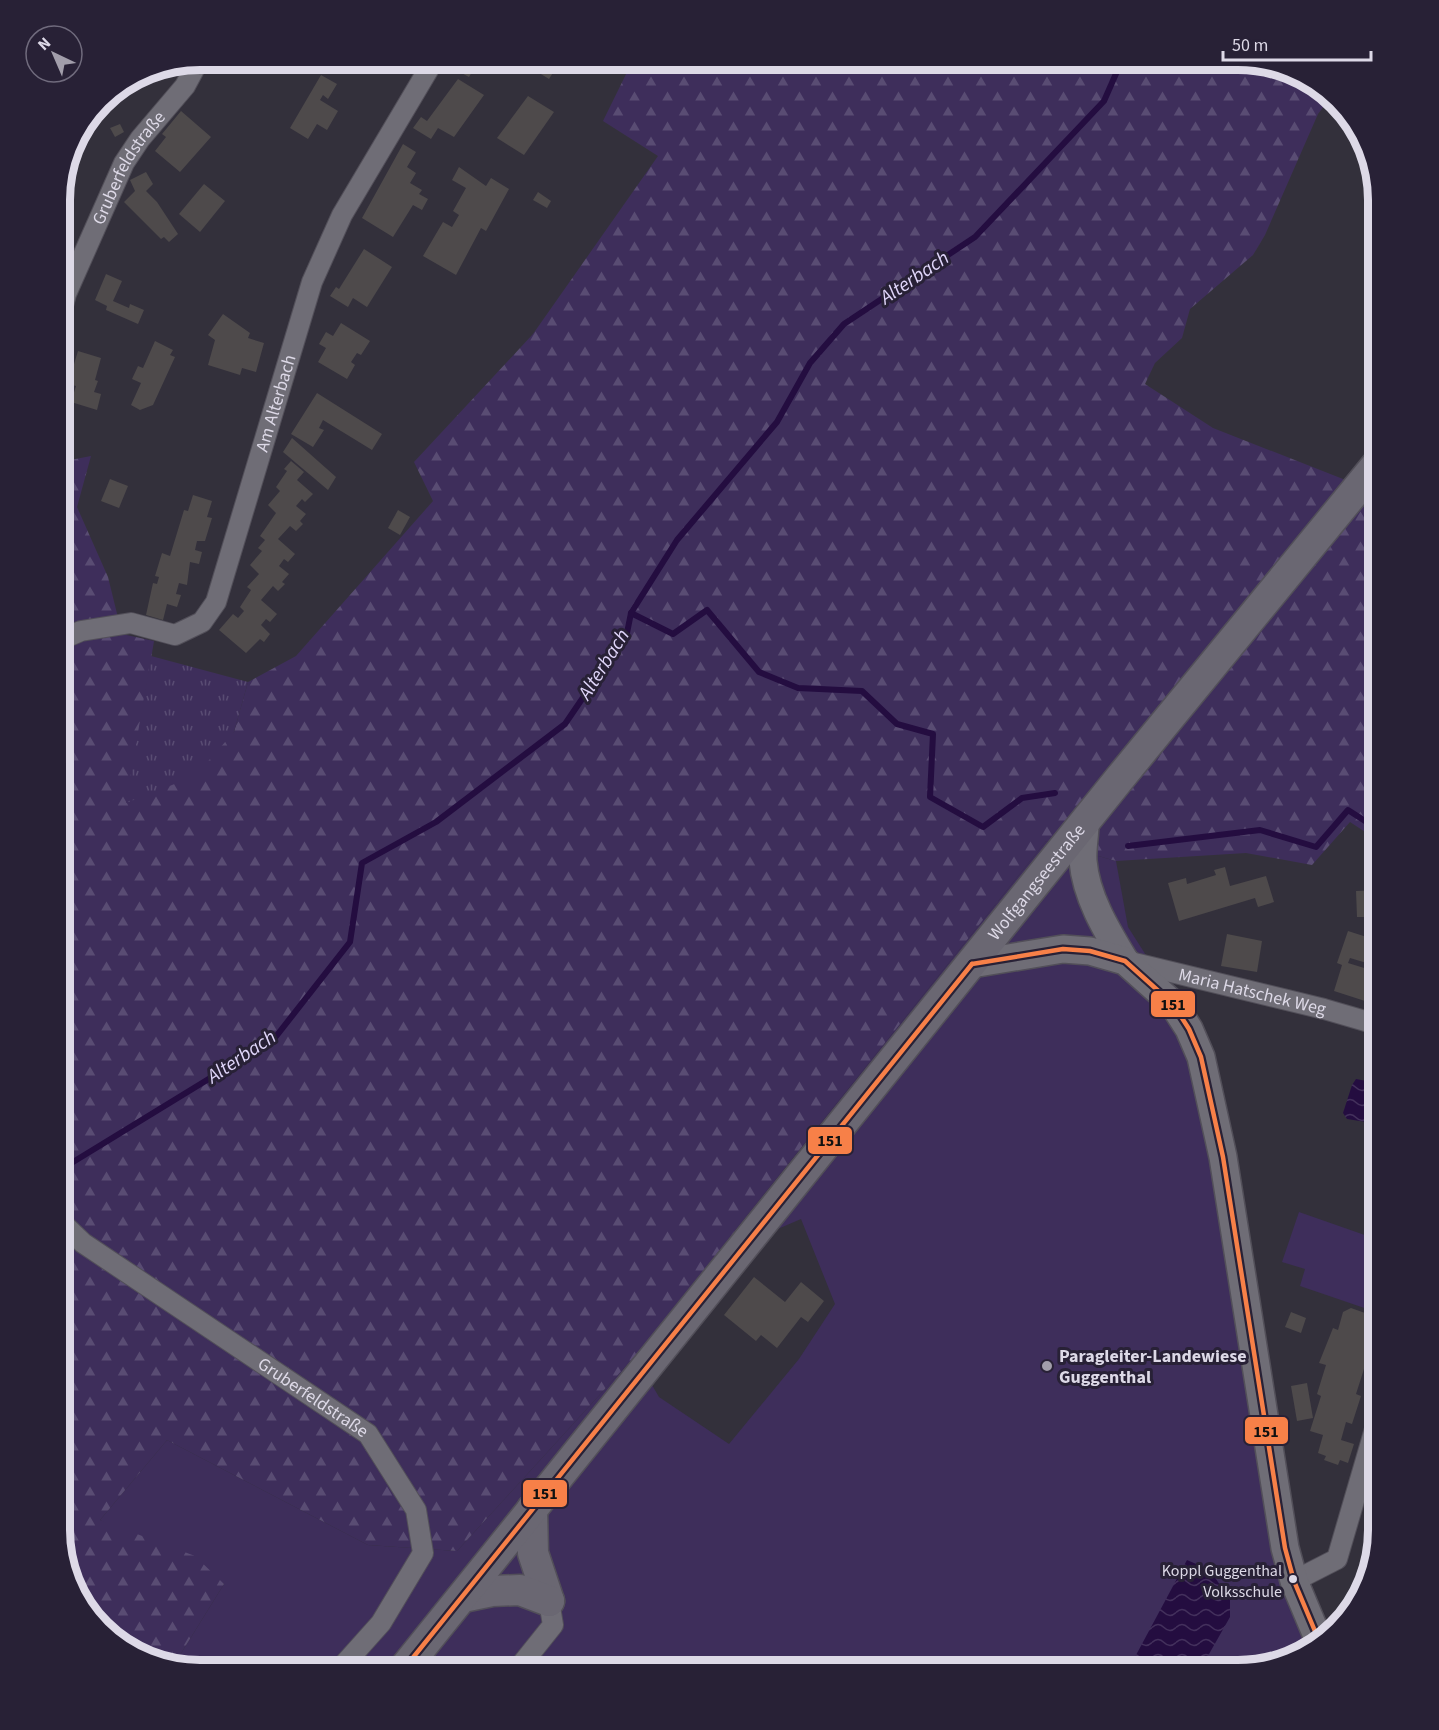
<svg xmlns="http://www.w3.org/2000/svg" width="1439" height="1730" font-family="'Source Sans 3',sans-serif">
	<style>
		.green { fill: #3e2e5b }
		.forest { fill: url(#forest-firs) }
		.park { fill: url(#park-tufts) }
		.water { fill: url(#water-waves) }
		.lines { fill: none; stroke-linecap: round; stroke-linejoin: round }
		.stream { stroke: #240d40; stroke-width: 6 }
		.building { fill: #4e4a4b }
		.minor-casing { stroke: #524f59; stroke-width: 22 }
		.secondary-casing { stroke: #524f59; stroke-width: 30 }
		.primary-casing { stroke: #524f59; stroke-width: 33 }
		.minor { stroke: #6f6d76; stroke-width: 20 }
		.secondary { stroke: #6f6d76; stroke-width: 27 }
		.primary { stroke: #6a6772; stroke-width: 30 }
		.bus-1-casing { stroke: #282136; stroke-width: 9 }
		.bus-1 { stroke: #f78048; stroke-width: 4.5 }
		.poi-dot { fill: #a29eab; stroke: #282136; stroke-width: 2 }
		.bus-dot { fill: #ddd9e7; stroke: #282136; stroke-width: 2 }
		.labels { text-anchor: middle; stroke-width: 6; stroke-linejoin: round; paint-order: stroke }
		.bus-label { font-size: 16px; fill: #ddd9e7; stroke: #282136; text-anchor: end }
		.street-label { font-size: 18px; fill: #ddd9e7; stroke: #282136 }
		.poi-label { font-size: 18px; font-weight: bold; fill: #ddd9e7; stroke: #282136; text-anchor: start }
		.water-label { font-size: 20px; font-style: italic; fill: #dfd5f9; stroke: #282136 }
		.rim { fill: none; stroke: #ddd9e7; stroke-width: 8 }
		.line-badge { stroke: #282136; stroke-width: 2 }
		.pale-badge-label { font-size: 16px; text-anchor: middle; font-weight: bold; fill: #111 }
	</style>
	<defs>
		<pattern id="forest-firs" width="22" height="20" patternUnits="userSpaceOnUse" patternTransform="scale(1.5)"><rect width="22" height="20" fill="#3e2e5b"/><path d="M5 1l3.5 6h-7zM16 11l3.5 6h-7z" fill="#594c73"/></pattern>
		<pattern id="park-tufts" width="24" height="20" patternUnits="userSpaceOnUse" patternTransform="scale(1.5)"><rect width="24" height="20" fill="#3e2e5b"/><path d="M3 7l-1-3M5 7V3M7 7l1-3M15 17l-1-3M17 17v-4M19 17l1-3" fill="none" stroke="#594c73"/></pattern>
		<pattern id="water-waves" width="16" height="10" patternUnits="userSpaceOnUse" patternTransform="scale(1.5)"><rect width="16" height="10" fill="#240d40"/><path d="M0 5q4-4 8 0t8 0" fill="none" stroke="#43305c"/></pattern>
	</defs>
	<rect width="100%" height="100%" fill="#33303b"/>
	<g class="green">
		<polygon points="1046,841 1116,861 1128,927 1207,1051 1300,1551 1328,1634 1317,1646 1239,1670 200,1670 175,1663 224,1584 100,1520 167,1440 368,1545 457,1551 635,1356 659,1397 729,1444 799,1359 835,1304 801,1219 715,1256"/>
		<polygon points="1299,1212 1379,1240 1379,1313 1300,1286 1305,1269 1282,1262"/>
		<polygon points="1379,1504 1379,1530 1357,1603 1360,1594"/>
	</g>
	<polygon class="forest" points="633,60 1248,60 1309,79 1330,98 1318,114 1265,235 1253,255 1190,309 1182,338 1155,363 1145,384 1213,428 1343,479 1379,499 1379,841 1350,822 1312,865 1246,853 1116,861 1046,841 635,1356 457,1551 368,1545 167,1440 100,1520 195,1556 224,1584 175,1663 130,1651 84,1608 60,1530 60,462 91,456 77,507 108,577 122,634 154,641 127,802 234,732 248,682 296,656 433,501 414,462 533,334 658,156 603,121"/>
	<polygon class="park" points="151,656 248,682 234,732 195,776 126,803"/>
	<g class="water">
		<polygon points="1356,1079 1367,1081 1379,1088 1379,1124 1347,1119 1343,1113 1352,1085"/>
		<polygon points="1187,1560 1210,1570 1230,1600 1230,1617 1200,1670 1128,1670"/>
	</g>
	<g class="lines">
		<g class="stream">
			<polyline points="631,613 673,634 707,610 759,672 798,688 862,691 897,724 933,734 930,797 983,827 1022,798 1055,793"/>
			<polyline points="1128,846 1260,830 1316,847 1348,810 1379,830"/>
			<polyline points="60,1170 274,1039 350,942 362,863 436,822 565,724 627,633 631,613 677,540 777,422 810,363 844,324 975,237 1104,101 1122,60"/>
		</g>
	</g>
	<g class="building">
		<polygon points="462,60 479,60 469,77 456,70"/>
		<polygon points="518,60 561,60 549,79"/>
		<polygon points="321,75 337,84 328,99 323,95 320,100 338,111 327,130 317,124 308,139 290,128"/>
		<polygon points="458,79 484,95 454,137 438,128 431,139 413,128 421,117 427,121"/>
		<polygon points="528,96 554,112 524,155 497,138"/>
		<polygon points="181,111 211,137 180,172 155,151 166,137 162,134"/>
		<polygon points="120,124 124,132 115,137 110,128"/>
		<polygon points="403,144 416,152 407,167 416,173 410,183 422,190 419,194 428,199 422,210 413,205 393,237 362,218"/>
		<polygon points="459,167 486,186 491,178 509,189 486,231 481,228 456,275 423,256 443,222 452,227 459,215 453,211 466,188 452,180"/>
		<polygon points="146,172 153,184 146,191 157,202 178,234 169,242 164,237 161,239 124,202 135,191 130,180"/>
		<polygon points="204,184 225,201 200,232 179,214"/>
		<polygon points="538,192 551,201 547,208 533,200"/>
		<polygon points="364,249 392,267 367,307 353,298 348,307 330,296 336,287 339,289"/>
		<polygon points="106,274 122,281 113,301 129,308 130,304 144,310 138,324 106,310 107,306 95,300"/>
		<polygon points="223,314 250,333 248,338 264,343 256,372 242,368 240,375 208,365 215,340 208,335"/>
		<polygon points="341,323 370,341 361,355 357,353 351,362 355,365 347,379 318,362 326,348 319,344 326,332 333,336"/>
		<polygon points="155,341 173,350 170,355 175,357 153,405 140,410 131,405 141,383 132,379 138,366 143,368"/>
		<polygon points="78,351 101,358 95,380 98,381 94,392 101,394 97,410 71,402 76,386 68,384"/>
		<polygon points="317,393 382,434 372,450 323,420 319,428 324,430 313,447 291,434"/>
		<polygon points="292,438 336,477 328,490 283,452"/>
		<polygon points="291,461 304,472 297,480 313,494 305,502 302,499 296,506 306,514 300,521 303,524 296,531 290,526 278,539 295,554 288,562 284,559 279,566 289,574 282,582 285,584 278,591 273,586 261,600 277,614 270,622 266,619 261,625 270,634 264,642 260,639 246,653 219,630 233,614 238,618 244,611 240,607 251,590 247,587 259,574 250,565 262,551 258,548 265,540 260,536 276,513 268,505 280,491 276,487 287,471 284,469"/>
		<polygon points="110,479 128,486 119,508 101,501"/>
		<polygon points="193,495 212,501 207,517 212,518 205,541 197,541 195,550 202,552 199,564 190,562 187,585 179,583 176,594 181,595 177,607 167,604 163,620 146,615 153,583 157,584 159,577 155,576 162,553 170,556 184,510 188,511"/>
		<polygon points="398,510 410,517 400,535 388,528"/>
		<polygon points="1225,867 1230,886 1266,876 1274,902 1258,907 1255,898 1179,921 1168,883 1186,878 1187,884 1216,875 1214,870"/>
		<polygon points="1379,890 1379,923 1366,923 1366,917 1357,917 1356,891"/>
		<polygon points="1348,931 1373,939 1370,950 1374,951 1370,964 1350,958 1348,963 1374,971 1365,1001 1334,991 1342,965 1337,963"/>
		<polygon points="1227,934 1262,941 1257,972 1221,966"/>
		<polygon points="754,1277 785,1302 801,1282 824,1301 808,1322 801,1317 777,1348 761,1335 756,1341 724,1315"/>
		<polygon points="1351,1308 1379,1318 1379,1322 1356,1394 1361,1396 1352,1424 1346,1422 1341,1440 1354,1444 1348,1463 1340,1460 1338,1465 1324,1460 1326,1456 1318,1453 1323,1435 1310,1431 1321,1396 1317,1394 1326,1365 1319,1363 1333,1328 1338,1330 1343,1312"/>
		<polygon points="1291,1312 1306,1318 1301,1333 1285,1327"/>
		<polygon points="1307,1383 1313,1418 1297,1421 1291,1386"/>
	</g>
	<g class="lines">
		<defs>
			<g id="minor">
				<path id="s1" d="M60,317L66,294L124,163L140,139L185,86L199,60"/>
				<path id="s2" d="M60,640L81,631L131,623L175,635L202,622L216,602L312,282L342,215L434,60"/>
				<path id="s3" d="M1126,961L1324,1009L1379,1025"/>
				<path id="s4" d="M60,1221L83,1243L368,1434L416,1510L423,1553L381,1623L339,1670"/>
				<polyline points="1294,1581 1337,1559 1379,1415"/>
				<polyline points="517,1670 553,1625 549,1601"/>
			</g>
			<g id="secondary">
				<path d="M1085,824C1085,836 1082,849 1083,861C1086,897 1107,931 1125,961"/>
				<polyline points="972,964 1063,949 1090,951 1125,961 1173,1004 1189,1029 1201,1057 1223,1157 1285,1548 1294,1581 1320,1643"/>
			</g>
			<g id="primary">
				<polyline points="532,1509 533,1553 549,1601"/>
				<polyline points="463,1597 492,1591 520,1590 549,1601"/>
				<path id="s5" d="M403,1670L1120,778L1379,462"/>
			</g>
		</defs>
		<use href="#minor" class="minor-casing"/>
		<use href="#secondary" class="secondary-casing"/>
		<use href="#primary" class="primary-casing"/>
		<use href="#minor" class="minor"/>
		<use href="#secondary" class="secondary"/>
		<use href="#primary" class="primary"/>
		<defs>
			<g id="bus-1">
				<polyline points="972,964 1063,949 1090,951 1125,961 1173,1004 1189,1029 1201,1057 1223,1157 1285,1548 1294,1581 1320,1643"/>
				<polyline points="403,1670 972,964"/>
			</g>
		</defs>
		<use href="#bus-1" class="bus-1-casing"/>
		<use href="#bus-1" class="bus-1"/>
	</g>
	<circle class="poi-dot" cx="1047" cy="1366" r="6"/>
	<circle class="bus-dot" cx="1293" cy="1579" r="5"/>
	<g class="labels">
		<g class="bus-label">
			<text x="1282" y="1576">Koppl Guggenthal<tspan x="1282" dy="21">Volksschule</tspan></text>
		</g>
		<g class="street-label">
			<text dy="6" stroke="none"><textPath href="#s1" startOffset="165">Gruberfeldstraße</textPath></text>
			<text dy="6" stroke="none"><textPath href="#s2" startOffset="381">Am Alterbach</textPath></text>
			<text dy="6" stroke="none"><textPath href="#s5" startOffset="1011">Wolfgangseestraße</textPath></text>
			<text dy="6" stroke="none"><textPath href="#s3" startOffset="130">Maria Hatschek Weg</textPath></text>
			<text dy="6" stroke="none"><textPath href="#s4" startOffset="309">Gruberfeldstraße</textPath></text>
		</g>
		<g class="poi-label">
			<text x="1059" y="1362">Paragleiter-Landewiese<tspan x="1059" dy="21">Guggenthal</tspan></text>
		</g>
		<g class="water-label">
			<text transform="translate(914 277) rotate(-34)" y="7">Alterbach</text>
			<text transform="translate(603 664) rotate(-58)" y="7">Alterbach</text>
			<text transform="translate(241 1056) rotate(-34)" y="7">Alterbach</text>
		</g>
	</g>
	<path d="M0 0H1439V1730H0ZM200 70H1238A130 130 0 0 1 1368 200V1530A130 130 0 0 1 1238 1660H200A130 130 0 0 1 70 1530V200A130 130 0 0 1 200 70Z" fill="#282136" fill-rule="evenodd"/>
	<path class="rim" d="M200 70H1238A130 130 0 0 1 1368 200V1530A130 130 0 0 1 1238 1660H200A130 130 0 0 1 70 1530V200A130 130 0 0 1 200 70Z"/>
	<g class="line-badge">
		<rect x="1150" y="990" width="46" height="28" rx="6" fill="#f78048"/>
		<rect x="807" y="1126" width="46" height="29" rx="6" fill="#f78048"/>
		<rect x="1244" y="1416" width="45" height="29" rx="6" fill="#f78048"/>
		<rect x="522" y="1479" width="46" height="29" rx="6" fill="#f78048"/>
	</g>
	<g class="pale-badge-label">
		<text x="1173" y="1010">151</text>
		<text x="830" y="1146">151</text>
		<text x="1266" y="1437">151</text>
		<text x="545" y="1499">151</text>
	</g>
	<g transform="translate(54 54) rotate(316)"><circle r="28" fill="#282136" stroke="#706b7d" stroke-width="1.5"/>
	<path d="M0-4.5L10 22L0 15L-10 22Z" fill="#a29eab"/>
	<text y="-9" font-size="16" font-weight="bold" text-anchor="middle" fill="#ddd9e7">N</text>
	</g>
	<path d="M1223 51v9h148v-9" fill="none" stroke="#ddd9e7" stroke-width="3"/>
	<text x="1232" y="51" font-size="18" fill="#ddd9e7" stroke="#282136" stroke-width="4.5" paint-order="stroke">50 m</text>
</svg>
